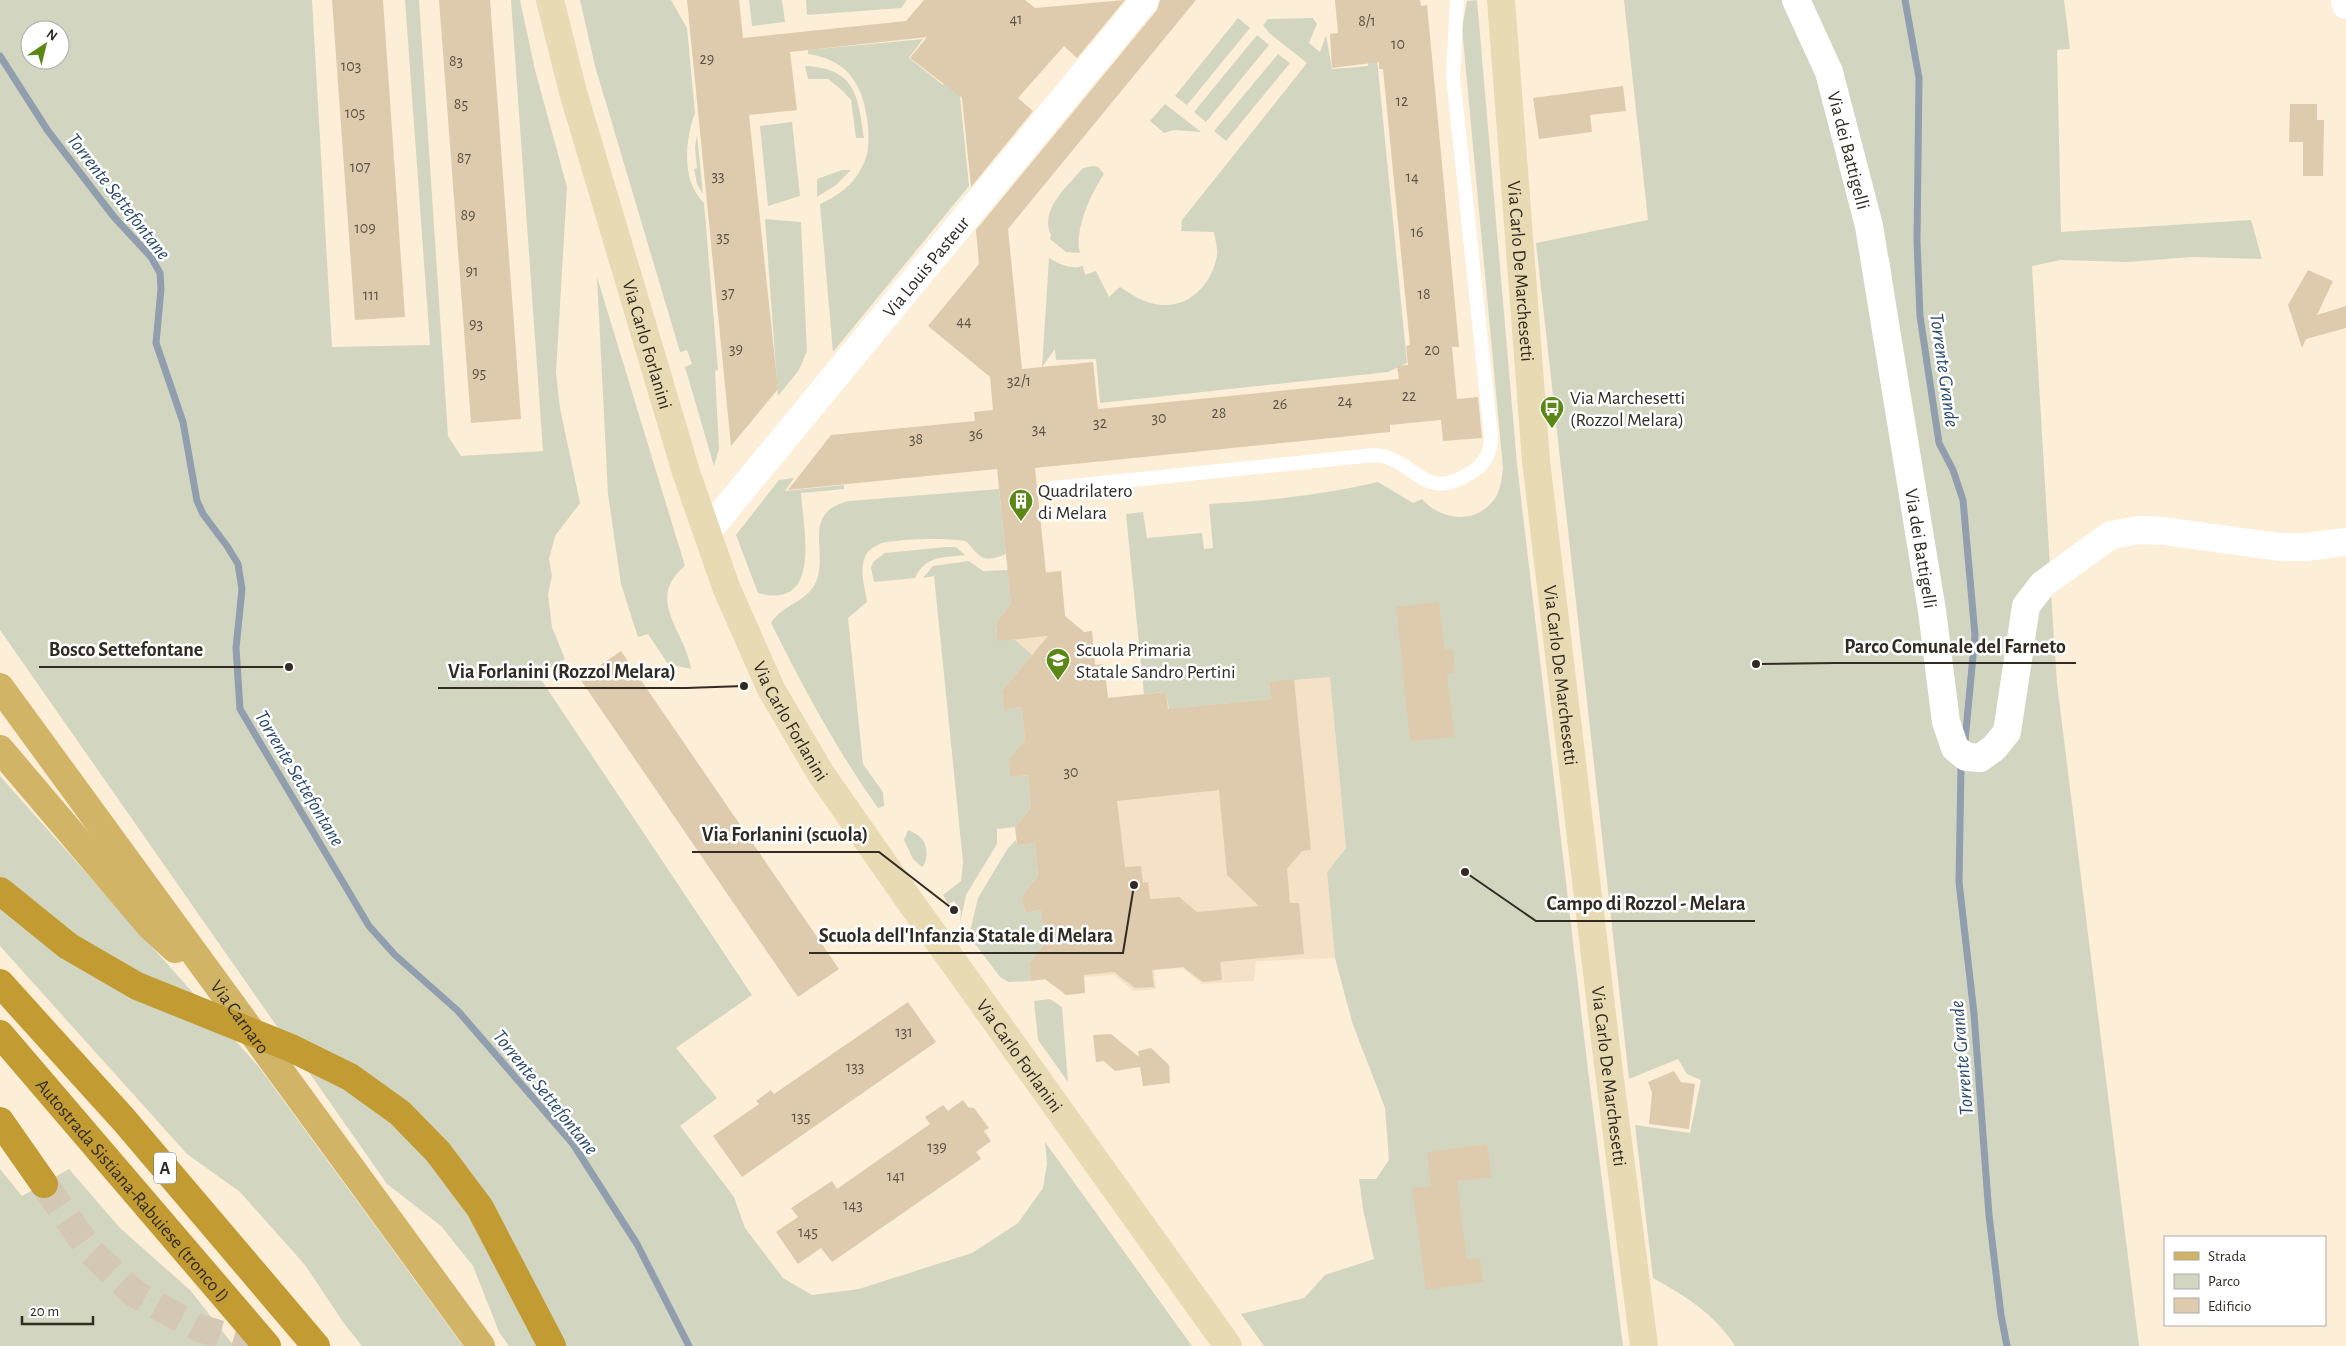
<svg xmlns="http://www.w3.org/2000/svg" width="2346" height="1346" font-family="'Alegreya Sans',sans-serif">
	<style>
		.built { fill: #f5e1c5 }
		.green { fill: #d2d6c0; fill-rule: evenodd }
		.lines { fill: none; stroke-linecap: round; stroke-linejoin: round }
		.stream { stroke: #909eae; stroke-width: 7 }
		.building { fill: #decbae; fill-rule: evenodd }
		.trunk-tunnel { stroke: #d4c7b3; stroke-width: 28; stroke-dasharray: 28 14; stroke-linecap: butt }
		.service { stroke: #fff; stroke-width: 14 }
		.minor { stroke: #fff; stroke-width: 28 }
		.tertiary { stroke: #fff; stroke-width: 28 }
		.secondary { stroke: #e8dab2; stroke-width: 28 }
		.primary { stroke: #d1b466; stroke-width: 28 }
		.trunk { stroke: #c29b33; stroke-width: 28 }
		.labels { text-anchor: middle; stroke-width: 5; stroke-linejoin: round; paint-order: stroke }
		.number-label { font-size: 16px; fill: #5c5346 }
		.shield { fill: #fff; stroke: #6f6b65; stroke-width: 1 }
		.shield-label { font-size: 18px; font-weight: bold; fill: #312b23 }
		.street-label { font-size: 19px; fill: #312b23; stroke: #fff }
		.poi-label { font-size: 19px; fill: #312b23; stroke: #fff; text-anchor: start }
		.water-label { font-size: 20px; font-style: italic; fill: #29496f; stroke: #fff }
		.leader { fill: none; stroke: #312b23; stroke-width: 2 }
		.callout-dot { fill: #312b23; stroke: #fff; stroke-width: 2 }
		.callout-label { font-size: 20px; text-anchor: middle; font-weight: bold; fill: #312b23; stroke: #fff; stroke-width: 5; stroke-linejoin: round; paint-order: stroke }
	</style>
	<rect width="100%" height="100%" fill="#fdeed7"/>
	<polygon class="built" points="1061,571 1065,616 1084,632 1092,631 1095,664 1104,664 1108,698 1166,692 1169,709 1270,699 1269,682 1330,677 1346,848 1327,872 1335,958 1256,961 1254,981 1202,984 1183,968 1154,970 1156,989 1134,991 1114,975 1084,977 1085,993 1072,994 1045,979 1031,981 1029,964 1040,910 1025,913 1022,896 1038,876 1035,844 1017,845 1028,775 1010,777 996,623 1011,603 1008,572"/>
	<g class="green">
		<path d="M0,0H312L332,347L430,345L405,0H419L448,436L461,456L543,451L511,0H520L535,70L567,187L556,373L560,408L580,503L555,536L549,559L552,576L548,594L552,627L565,659L538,675L752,995L676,1048L717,1098L680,1126L734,1197L745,1228L783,1278L812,1295L859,1289L972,1253L1018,1223L1043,1188L1047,1164L1045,1142L1192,1346H509L499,1332L473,1266L441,1226L387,1184L0,630ZM30,30H60V60H30Z"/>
		<path d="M580,0H671L687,28L695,113C685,140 681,181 704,203L718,370L715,371L719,449L714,466L685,367L692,364L687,350L680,352L595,66Z"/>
		<polygon points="749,0 782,0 785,22 752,26"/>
		<polygon points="806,0 907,0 901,8 807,15"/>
		<path d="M1477,0L1517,464L1588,1070L1623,1346H1264L1241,1314L1304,1298L1325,1275L1374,1259L1363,1209L1359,1179H1376L1389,1160L1385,1108L1352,1022L1335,958L1327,872L1346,848L1330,677L1269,682L1271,699L1169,709L1166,692L1144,694L1126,514L1143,512L1147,538L1202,533L1204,549L1213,548L1209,504C1266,501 1322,495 1378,482L1413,503L1422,499C1442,522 1480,525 1497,495C1501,487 1502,476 1503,468L1462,28L1467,1Z"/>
		<path d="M1624,0H1785L1810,54L1835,127L1864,255L1939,733L1984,767L2036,615L2051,593L2057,683L2139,1346H1735C1716,1315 1684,1295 1653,1278L1635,1125L1690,1133L1701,1080L1687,1074L1678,1059L1629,1079L1536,243L1648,220Z"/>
		<polygon points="1809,0 2064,0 2070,49 2057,50 2061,232 2251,220 2262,259 2192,257 2128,262 2061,260 2032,266 2050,567 1995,732 1977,744 1965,741 1955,720 1890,264 1862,156"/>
		<polygon points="1238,18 1250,28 1187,105 1175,96"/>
		<path d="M1313,18L1317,24L1309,43L1320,52L1326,35L1332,69L1368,66L1369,60L1377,59L1407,363L1388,372L1100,403L1096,359L1056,360L1055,349L1042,367L1049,258C1060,264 1070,270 1083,266L1085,275L1096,271L1109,297L1120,287C1132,295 1146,304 1162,305C1191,307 1213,282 1217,255C1218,248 1215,239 1214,232L1181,231L1182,220L1307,63L1269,33L1263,25L1268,19Z"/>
		<polygon points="1257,35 1269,45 1206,122 1194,112"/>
		<path d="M923,39L909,58L943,85L957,67L969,186L833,352L820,204C838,196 853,185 862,167C869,154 869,141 868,126C864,86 849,60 808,54V50Z"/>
		<polygon points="1278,54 1290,63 1226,141 1214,131"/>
		<path d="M805,66C855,68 858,95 864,138H856L851,100L843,91L828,79H808Z"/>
		<polygon points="1165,104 1201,132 1174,130 1164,133 1150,121"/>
		<polygon points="792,122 800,196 768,206 760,126"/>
		<polygon points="697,135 703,194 697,184 694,169 697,168 695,147"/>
		<path d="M1093,166L1098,167L1104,174C1091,193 1074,230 1080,253L1066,252L1050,239L1051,235C1039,209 1068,186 1083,168Z"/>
		<polygon points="842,170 851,170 836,185 817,197 817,179"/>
		<polygon points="765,219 801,222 807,351 799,370 778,396"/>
		<path d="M597,277L685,566C644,599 686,632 691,669L668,664L648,634L638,637L621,584L608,494Z"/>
		<path d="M794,478L785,491L844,485V489L801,493C803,528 823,611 758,593L736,535L779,480Z"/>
		<path d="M999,489L1006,554C984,563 981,559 967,542C956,537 891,539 880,544C875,546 870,549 867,553C858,567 865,587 867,602L848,618L863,764L883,792L884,806L878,808C836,749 803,687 771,623C782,605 807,602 816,582C829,551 800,513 849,501Z"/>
		<path d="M946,547H956L965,555C943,558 926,555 915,578L874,582L871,568L873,562L885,553Z"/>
		<polygon points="969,561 983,571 1008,570 1011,603 996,623 997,640 1014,639 1032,655 1002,691 1004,709 1022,707 1025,740 1009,759 1010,777 1028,775 1031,808 1015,827 997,829 997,844 966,895 960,923 961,911 954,901 948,904 943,895 961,881 963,862 934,576 923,578 933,566"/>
		<polygon points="0,776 259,1067 463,1346 362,1346 343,1322 305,1265 240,1192 187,1154 0,946"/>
		<path d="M908,830C913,832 919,835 922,839C928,846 928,862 922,867L913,859L904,840Z"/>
		<polygon points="1016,840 1017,845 1035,843 1038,876 1022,896 1025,913 1041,910 1045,943 1029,964 1031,981 1008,982 1000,977 969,936 978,898 1008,848"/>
		<polygon points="1050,999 1062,1007 1068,1082 1038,1040 1034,1001"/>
		<polygon points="0,1169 22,1196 69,1169 120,1228 190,1290 234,1346 0,1346"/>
	</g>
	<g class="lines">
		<g class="stream">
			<polyline points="1905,0 1919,78 1917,241 1920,316 1939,443 1953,470 1963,500 1975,635 1965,741"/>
			<polyline points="0,56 48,131 114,217 151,257 160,273 161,289 156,343 183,422 197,501 203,514 227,546 238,564 242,589 236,648 240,709 369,926 395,955 458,1011 573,1144 637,1244 689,1346"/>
			<polyline points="1961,766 1959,882 1974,1014 1989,1215 2001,1315 2007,1346"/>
		</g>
	</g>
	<g class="building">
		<polygon points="332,0 383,0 405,317 355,320"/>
		<polygon points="439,0 490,0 521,419 471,423"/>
		<polygon points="687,0 739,0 743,38 906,21 924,0 1025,0 1035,8 1125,0 1077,58 1064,46 1018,98 1033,111 971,187 962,98 910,58 927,37 790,52 797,110 749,115 778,389 731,446"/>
		<path d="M1160,0H1196L1008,229L1022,369L1093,362L1098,409L1399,379L1397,366L1408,365L1406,346L1410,345L1383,69H1379V62L1332,68L1330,34L1338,33L1335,0H1420L1421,6L1427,5L1437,110L1459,347H1452L1457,399L1478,397L1482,438L1443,441L1441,420L1390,425V432L1035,468L1046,573L1061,571L1065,616L1084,632L1092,631L1095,665L1104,664L1108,698L1166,692L1168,709L1271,699L1269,682L1294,679L1311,850L1302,851L1287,869L1290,903H1299L1304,954L1220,962L1222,980L1203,982L1183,967L1152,970L1154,987L1135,988L1114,972L1084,975L1085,993L1066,995L1045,979L1031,981L1029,964L1045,943L1041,910L1025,913L1022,896L1038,876L1035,843L1017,845L1015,827L1031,808L1028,775L1010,777L1009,759L1025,740L1022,707L1004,709L1002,691L1048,636L997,641L996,623L1011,603L997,469L788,490L831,435L975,421L974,412L993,410L990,377L928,326L979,264L976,230L1157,10ZM1219,790L1227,875L1259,906L1197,912L1179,897L1150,899L1148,882L1143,883L1141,866L1125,867L1117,801Z"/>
		<polygon points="1623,86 1626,111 1590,115 1592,132 1539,139 1533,98"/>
		<polygon points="2290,104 2317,104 2317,120 2324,120 2323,176 2303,176 2303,142 2289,142"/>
		<polygon points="2308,270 2333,281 2317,315 2346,306 2346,328 2306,339 2302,348 2288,305"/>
		<polygon points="1439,602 1445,650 1453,648 1455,673 1447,674 1455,737 1410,741 1396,607"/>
		<polygon points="621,651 839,969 798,997 580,679"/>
		<polygon points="908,1002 936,1042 742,1177 713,1136 759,1104 756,1101 771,1090 774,1094"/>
		<polygon points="1111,1034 1139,1057 1138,1051 1151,1048 1169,1065 1170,1083 1143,1086 1140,1067 1115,1071 1104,1061 1096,1062 1093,1035"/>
		<polygon points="1674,1071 1681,1082 1695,1084 1689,1129 1649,1124 1652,1093 1648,1082"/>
		<polygon points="963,1100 968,1107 974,1108 989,1128 984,1131 991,1141 976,1152 981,1159 832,1262 821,1248 798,1264 776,1232 798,1217 791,1208 832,1181 837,1189 930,1124 925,1117 943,1105 948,1111"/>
		<polygon points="1487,1144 1492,1177 1457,1181 1467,1259 1480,1258 1483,1282 1426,1290 1412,1188 1431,1186 1427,1152"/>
	</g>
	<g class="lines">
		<polyline class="trunk-tunnel" points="44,1184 91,1252 135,1294 199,1328 259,1346"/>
		<path class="service" d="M1053,488L1374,455C1417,458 1422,505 1472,472C1485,464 1491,451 1491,436L1453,76L1457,0"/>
		<g class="minor">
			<path id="s1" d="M1796,0L1829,72L1869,226L1932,611L1946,722L1955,748L1966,757L1980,758L1994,748L2007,732L2026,606L2043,584L2111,535L2139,530L2164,531L2279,547H2306L2346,542"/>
			<path id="s2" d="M707,532L1145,0"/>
		</g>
		<polyline class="tertiary" points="2345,0 2346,5"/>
		<g class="secondary">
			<path id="s3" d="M550,0L573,92L686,472L726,587L771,689L821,774L909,900L1228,1346"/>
			<path id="s4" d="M1501,0L1536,461L1607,1056L1644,1346"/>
		</g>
		<g class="primary">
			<path id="s5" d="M0,687L481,1346"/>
			<polyline points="0,749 150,926 175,949"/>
		</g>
		<g class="trunk">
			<polyline points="0,891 68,946 137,986 291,1048 350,1077 400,1113 438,1152 480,1208 552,1346"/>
			<polyline points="0,983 124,1120 316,1346"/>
			<path id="s6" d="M0,1034L267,1346"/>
			<polyline points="0,1121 44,1184"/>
		</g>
	</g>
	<defs>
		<symbol id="bus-pin" viewBox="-11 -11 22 30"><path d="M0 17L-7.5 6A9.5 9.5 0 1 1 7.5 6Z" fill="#5a8716" stroke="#fff"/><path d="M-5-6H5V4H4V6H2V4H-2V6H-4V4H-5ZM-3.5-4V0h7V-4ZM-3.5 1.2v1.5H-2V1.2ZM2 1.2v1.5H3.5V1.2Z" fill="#fff"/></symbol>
		<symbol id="building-pin" viewBox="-11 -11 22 30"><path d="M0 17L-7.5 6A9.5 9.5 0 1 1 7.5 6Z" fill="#5a8716" stroke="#fff"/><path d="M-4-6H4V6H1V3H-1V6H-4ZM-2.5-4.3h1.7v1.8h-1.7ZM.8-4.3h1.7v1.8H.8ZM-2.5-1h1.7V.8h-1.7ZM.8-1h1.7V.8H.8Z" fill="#fff"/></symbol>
		<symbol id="school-pin" viewBox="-11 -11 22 30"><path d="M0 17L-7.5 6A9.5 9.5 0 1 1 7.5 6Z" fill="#5a8716" stroke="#fff"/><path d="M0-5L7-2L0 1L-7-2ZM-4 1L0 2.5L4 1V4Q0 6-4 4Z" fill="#fff"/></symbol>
	</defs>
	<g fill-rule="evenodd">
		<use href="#bus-pin" x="1538" y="394" width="28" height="38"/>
		<use href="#building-pin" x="1007" y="487" width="28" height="38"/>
		<use href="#school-pin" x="1044" y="646" width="28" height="38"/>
	</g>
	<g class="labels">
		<g class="number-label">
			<text x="1016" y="24">41</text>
			<text x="1367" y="26">8/1</text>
			<text x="1398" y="49">10</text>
			<text x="707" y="64">29</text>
			<text x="456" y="66">83</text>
			<text x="351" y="71">103</text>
			<text x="1402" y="106">12</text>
			<text x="461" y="109">85</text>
			<text x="355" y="118">105</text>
			<text x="464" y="163">87</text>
			<text x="360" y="172">107</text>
			<text x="718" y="181">33</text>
			<text x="1412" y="182">14</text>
			<text x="468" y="220">89</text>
			<text x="365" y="233">109</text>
			<text x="1417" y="237">16</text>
			<text x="723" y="242">35</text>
			<text x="472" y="276">91</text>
			<text x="728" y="298">37</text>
			<text x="1424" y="299">18</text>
			<text x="371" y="300">111</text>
			<text x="964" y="326">44</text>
			<text x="476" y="329">93</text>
			<text x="736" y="354">39</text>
			<text x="1432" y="355">20</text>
			<text x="479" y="378">95</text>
			<text x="1019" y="386">32/1</text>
			<text x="1409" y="401">22</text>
			<text x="1345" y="406">24</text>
			<text x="1280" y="409">26</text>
			<text x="1219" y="418">28</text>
			<text x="1159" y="423">30</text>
			<text x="1100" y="428">32</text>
			<text x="1039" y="434">34</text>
			<text x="976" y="439">36</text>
			<text x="916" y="444">38</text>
			<text x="1071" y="777">30</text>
			<text x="904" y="1037">131</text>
			<text x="855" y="1072">133</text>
			<text x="801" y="1122">135</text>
			<text x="937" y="1152">139</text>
			<text x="896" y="1181">141</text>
			<text x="853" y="1210">143</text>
			<text x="808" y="1237">145</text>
		</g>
		<rect class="shield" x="154" y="1152.5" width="22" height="31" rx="4"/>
		<g class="shield-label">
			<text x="165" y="1174">A</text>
		</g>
		<g class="street-label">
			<text dy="7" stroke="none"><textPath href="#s1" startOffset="160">Via dei Battigelli</textPath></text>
			<text dy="7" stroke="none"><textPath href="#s2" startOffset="344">Via Louis Pasteur</textPath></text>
			<text dy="7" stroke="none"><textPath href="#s4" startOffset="272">Via Carlo De Marchesetti</textPath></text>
			<text dy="7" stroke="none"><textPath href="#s3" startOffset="358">Via Carlo Forlanini</textPath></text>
			<text dy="7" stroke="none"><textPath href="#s1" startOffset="565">Via dei Battigelli</textPath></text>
			<text dy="7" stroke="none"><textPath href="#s4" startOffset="678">Via Carlo De Marchesetti</textPath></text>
			<text dy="7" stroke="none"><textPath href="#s3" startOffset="762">Via Carlo Forlanini</textPath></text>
			<text dy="7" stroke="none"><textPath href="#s5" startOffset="408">Via Carnaro</textPath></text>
			<text dy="7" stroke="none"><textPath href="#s3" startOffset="1168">Via Carlo Forlanini</textPath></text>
			<text dy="7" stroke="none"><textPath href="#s4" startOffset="1082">Via Carlo De Marchesetti</textPath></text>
			<text dy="7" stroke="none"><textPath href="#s6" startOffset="205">Autostrada Sistiana-Rabuiese (tronco I)</textPath></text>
		</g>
		<g class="poi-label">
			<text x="1570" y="404">Via Marchesetti<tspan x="1570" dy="22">(Rozzol Melara)</tspan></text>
			<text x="1038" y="497">Quadrilatero<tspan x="1038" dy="22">di Melara</tspan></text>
			<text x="1076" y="656">Scuola Primaria<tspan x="1076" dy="22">Statale Sandro Pertini</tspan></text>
		</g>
		<g class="water-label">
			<text transform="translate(119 196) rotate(52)" y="7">Torrente Settefontane</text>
			<text transform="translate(1945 370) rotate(82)" y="7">Torrente Grande</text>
			<text transform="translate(300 778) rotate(59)" y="7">Torrente Settefontane</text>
			<text transform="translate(1961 1058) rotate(-95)" y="7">Torrente Grande</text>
			<text transform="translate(546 1092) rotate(51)" y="7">Torrente Settefontane</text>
		</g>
	</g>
	<path class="leader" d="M1756 664L1835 663H2076M289 667L213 667H39M744 686L686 688H438M954 910L879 852H692M1465 872L1536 921H1755M1134 885L1123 953H809"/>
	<g class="callout-dot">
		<circle cx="1756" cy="664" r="5"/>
		<circle cx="289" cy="667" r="5"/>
		<circle cx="744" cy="686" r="5"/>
		<circle cx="954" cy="910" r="5"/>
		<circle cx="1465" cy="872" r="5"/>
		<circle cx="1134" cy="885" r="5"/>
	</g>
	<g class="callout-label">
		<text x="1955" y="653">Parco Comunale del Farneto</text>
		<text x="126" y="656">Bosco Settefontane</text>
		<text x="562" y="678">Via Forlanini (Rozzol Melara)</text>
		<text x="785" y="841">Via Forlanini (scuola)</text>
		<text x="1646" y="910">Campo di Rozzol - Melara</text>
		<text x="966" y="942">Scuola dell'Infanzia Statale di Melara</text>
	</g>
	<rect x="2164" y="1236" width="162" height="90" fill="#ffffff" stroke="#adaaa7"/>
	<rect x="2174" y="1252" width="25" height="8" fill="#d1b466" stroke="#adaaa7"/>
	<text x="2208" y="1261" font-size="15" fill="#312b23">Strada</text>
	<rect x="2174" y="1274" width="25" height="15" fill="#d2d6c0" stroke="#adaaa7"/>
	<text x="2208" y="1286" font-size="15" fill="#312b23">Parco</text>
	<rect x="2174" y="1298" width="25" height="15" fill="#decbae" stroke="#adaaa7"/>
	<text x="2208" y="1311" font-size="15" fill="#312b23">Edificio</text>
	<g transform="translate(45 45) rotate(35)"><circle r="24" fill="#ffffff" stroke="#adaaa7"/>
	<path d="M0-4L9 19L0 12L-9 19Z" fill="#5a8716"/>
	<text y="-8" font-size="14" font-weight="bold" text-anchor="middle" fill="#312b23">N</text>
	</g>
	<path d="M22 1316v8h71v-8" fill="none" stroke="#312b23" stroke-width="2.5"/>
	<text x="30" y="1316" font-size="15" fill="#312b23" stroke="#ffffff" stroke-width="4" paint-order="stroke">20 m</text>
</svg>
